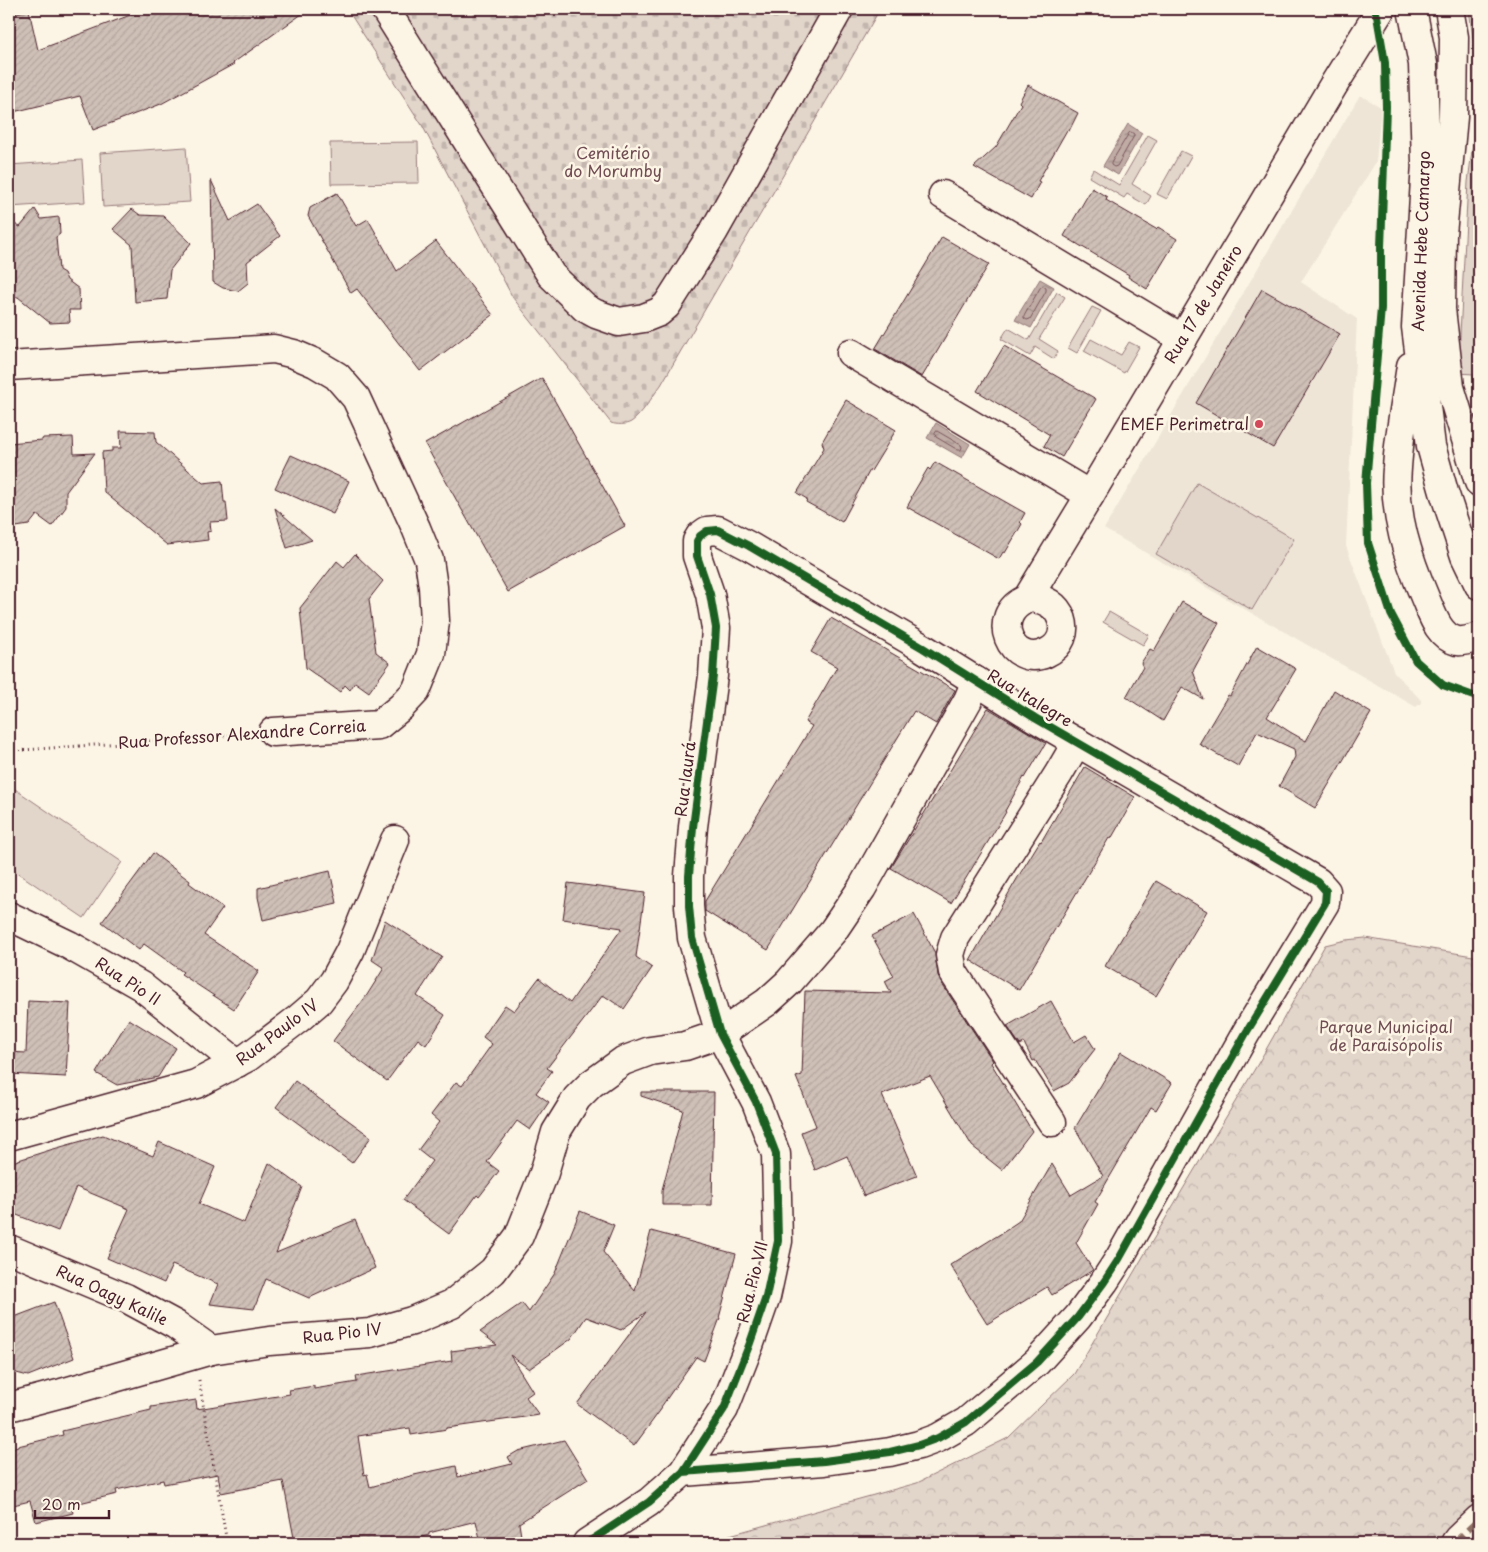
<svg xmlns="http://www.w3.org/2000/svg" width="1488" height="1552" font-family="'Playpen Sans',sans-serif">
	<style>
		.built { fill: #eee5d7 }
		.green { fill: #e2d5ca; stroke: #967a7a }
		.forest { fill: url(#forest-crowns); stroke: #967a7a }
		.cemetery { fill: url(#cemetery-stones); stroke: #967a7a }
		.water { fill: url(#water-ripples); stroke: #917474 }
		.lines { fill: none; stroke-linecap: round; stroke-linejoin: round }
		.shore { stroke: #79575c; stroke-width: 1 }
		.building { fill: url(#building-hatch); stroke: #4a1f2b }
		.minor-casing { stroke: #4a1f2b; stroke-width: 31 }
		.major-casing { stroke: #4a1f2b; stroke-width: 31 }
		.path { stroke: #4a1f2b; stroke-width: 3; stroke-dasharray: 1 4; stroke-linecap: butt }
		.minor { stroke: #fcf5e5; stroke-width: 28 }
		.major { stroke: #fcf5e5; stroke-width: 28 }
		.quiet { stroke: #8d6e63; stroke-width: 6; stroke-dasharray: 12 6; stroke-linecap: butt }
		.cycleway-casing { stroke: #fcf5e5; stroke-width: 11 }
		.cycleway { stroke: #1b5e20; stroke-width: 8 }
		.poi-dot { fill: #d1495b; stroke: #fcf5e5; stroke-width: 2 }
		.labels { text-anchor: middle; stroke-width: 5; stroke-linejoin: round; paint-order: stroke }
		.park-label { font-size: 16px; fill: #704c53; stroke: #fcf5e5 }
		.street-label { font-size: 16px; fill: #4a1f2b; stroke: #fcf5e5 }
		.poi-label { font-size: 16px; fill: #4a1f2b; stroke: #fcf5e5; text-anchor: end }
	</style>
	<defs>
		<pattern id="forest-crowns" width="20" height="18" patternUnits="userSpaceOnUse" patternTransform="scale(1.25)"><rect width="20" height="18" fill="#e2d5ca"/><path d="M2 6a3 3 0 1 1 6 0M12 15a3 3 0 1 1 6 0" fill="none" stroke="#c3b6ae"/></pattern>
		<pattern id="cemetery-stones" width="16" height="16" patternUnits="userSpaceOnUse" patternTransform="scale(1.25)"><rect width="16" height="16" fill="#e2d5ca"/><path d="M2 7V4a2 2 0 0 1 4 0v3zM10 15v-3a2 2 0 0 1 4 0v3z" fill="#c3b6ae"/></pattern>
		<pattern id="water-ripples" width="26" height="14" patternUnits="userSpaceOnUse" patternTransform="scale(1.25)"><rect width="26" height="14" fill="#c0aca5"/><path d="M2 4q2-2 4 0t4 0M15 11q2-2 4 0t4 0" fill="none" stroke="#9e8b87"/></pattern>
		<pattern id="building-hatch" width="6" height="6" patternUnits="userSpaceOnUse" patternTransform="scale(1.25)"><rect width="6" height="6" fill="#cfc0b7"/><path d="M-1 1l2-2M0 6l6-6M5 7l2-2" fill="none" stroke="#b3a59e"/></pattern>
	</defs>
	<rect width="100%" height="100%" fill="#fcf5e5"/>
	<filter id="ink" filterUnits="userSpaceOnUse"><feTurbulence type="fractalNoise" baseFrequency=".02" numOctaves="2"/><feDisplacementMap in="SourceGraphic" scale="10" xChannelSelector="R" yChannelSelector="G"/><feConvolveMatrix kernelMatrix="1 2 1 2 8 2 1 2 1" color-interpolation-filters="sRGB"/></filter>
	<g filter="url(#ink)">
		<polygon class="built" points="1360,95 1381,107 1376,162 1301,282 1357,319 1346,546 1394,672 1421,700 1421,703 1416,707 1104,529"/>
		<g class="green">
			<polygon points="1469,9 1479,9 1479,413 1473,374 1458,373 1468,182 1476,119 1475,54"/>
			<polygon points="1148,135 1157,140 1132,184 1151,196 1146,205 1127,194 1124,198 1089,177 1093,169 1119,185"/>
			<polygon points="418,142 419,183 331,184 330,143"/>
			<polygon points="186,147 190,202 103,207 100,153"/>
			<polygon points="1181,151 1191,156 1167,199 1157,194"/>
			<polygon points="82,160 85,202 9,207 9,165"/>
			<polygon points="1057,292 1065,297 1039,339 1058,351 1054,359 1035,347 1030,356 1001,339 1008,328 1029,340"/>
			<polygon points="1092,307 1101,311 1077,353 1068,348"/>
			<polygon points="1091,339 1121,355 1129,342 1139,347 1124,373 1084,351"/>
			<polygon points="1197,483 1294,539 1252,610 1156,554"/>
			<polygon points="1109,612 1149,635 1143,645 1103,622"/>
			<polygon points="9,785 122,862 84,918 9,867"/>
		</g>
		<polygon class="forest" points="1365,938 1479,957 1479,1543 701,1543 917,1483 1008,1438 1074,1374 1177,1199 1259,1062 1325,945 1346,940"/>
		<path class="cemetery" d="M347,9H880L661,385C654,394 641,416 631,422C626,425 617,425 611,423L513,298L422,125Z"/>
		<g class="water">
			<polygon points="1128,124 1142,133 1118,175 1103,166"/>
			<polygon points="1040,279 1054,287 1031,328 1015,320"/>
			<polygon points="936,423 970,444 962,458 927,438"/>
		</g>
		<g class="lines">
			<g class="shore">
				<polygon points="1131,132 1134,134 1134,136 1117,166 1114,167 1111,165 1111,163 1129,133"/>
				<polygon points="1043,286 1046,288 1046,291 1030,319 1027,320 1024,318 1024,316 1040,288"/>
				<polygon points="937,431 961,445 962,447 961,450 958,450 936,437 935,434"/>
			</g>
		</g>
		<g class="building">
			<polygon points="143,9 309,9 233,63 234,64 161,104 93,130 80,96 9,113 9,15 29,10 38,50 133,14"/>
			<polygon points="1028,85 1078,113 1069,131 1067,130 1038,181 1040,182 1031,199 974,167 996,147 1021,104 1019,102"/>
			<polygon points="211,180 230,221 257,204 280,236 247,262 248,283 238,291 223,288 213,282"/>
			<polygon points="1092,188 1107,197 1106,200 1156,229 1158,227 1177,239 1147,289 1128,277 1129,275 1064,236"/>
			<polygon points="337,193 356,226 368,219 397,271 436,241 493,315 420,371 357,289 351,293 308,216 310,208"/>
			<polygon points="35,209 41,219 59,217 60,234 56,237 59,270 64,273 67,280 79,289 80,310 69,310 70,322 50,323 18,297 9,297 9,221 20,227"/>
			<polygon points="132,209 140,215 163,216 191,243 170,270 167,299 135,302 132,245 113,229"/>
			<polygon points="942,237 989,264 922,377 875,349"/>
			<polygon points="1262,289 1340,334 1273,448 1196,403"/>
			<polygon points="1004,346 1096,399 1062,457 1044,446 1050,435 977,391"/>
			<polygon points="542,378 625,526 508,592 425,444"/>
			<polygon points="846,400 896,430 871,471 870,470 842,522 806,502 807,499 797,493 824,448 822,442"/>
			<polygon points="120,431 155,432 156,442 203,483 222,481 224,502 226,502 228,521 210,522 211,531 207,532 208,540 167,545 104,492 102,452 112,451 112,448 121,448"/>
			<polygon points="73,437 74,454 95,453 66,492 66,507 52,526 37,515 29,525 16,527 9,521 9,498 13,498 9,443 42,440 43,438"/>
			<polygon points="291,455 349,481 333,514 275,488"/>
			<polygon points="935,462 1025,513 1020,522 1022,524 1005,553 1003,552 999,559 907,507 912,498 911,497 928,468 930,470"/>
			<polygon points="275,508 312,540 287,548"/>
			<polygon points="355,554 383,581 369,599 376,652 390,663 369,692 355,682 350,690 345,685 340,692 306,668 300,608 337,561 344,567"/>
			<polygon points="1182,602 1219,623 1193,671 1203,699 1182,687 1163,721 1126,697 1143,667 1141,663 1150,649 1154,651"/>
			<polygon points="831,618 955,690 936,724 914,711 768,950 705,911 705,901 812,726 805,722 837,667 811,652"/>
			<polygon points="1257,646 1296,669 1267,717 1290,732 1306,741 1334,690 1371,713 1315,808 1279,786 1295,757 1294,749 1257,732 1238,766 1199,744 1228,695 1230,696"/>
			<polygon points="988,708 1046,743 1025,778 1024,777 1005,811 1006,812 951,903 891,868"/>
			<polygon points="1085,767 1135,797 1111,839 1109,838 1019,990 970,960 1021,872 1040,841 1041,842"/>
			<polygon points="153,853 190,881 189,883 223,908 204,935 259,971 234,1009 181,974 183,972 144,944 139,950 102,922"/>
			<polygon points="330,871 337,903 263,920 258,897 258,888"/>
			<polygon points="1156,881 1207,911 1156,996 1105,966"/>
			<polygon points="568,883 645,893 636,957 652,968 624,1009 603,995 547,1068 552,1071 536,1093 549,1102 530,1130 517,1121 487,1162 499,1171 479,1197 477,1195 449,1234 403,1200 432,1161 418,1150 439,1122 431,1115 456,1082 462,1086 492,1044 483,1037 505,1005 514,1011 539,978 570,1003 622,928 563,919"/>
			<polygon points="914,914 935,953 938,975 940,981 993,1061 991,1063 1032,1131 1002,1170 972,1146 930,1076 882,1095 917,1176 864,1196 847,1156 815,1170 801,1132 816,1126 796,1077 802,1075 805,991 891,993 885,981 894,976 872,936"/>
			<polygon points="385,920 442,957 417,996 445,1015 426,1045 418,1039 387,1081 333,1041 367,995 384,968 372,960"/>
			<polygon points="28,1001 70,1003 66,1077 9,1074 9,1052 26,1053"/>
			<polygon points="1051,1001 1074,1042 1086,1035 1095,1049 1069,1083 1054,1091 1035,1060 1033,1061 1024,1043 1020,1045 1007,1026"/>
			<polygon points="129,1019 176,1048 158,1077 117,1085 96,1073"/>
			<polygon points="1121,1052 1172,1083 1156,1110 1151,1107 1095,1202 1098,1204 1076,1243 1093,1270 1052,1295 1047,1287 987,1324 950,1265 1010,1228 1010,1227 1019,1221 1052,1164 1071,1195 1103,1176 1075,1128"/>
			<polygon points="295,1081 371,1137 352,1163 276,1107"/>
			<polygon points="641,1092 714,1092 712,1205 662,1205 662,1190 683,1110 641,1096"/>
			<polygon points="103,1135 153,1156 159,1142 215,1167 199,1204 244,1223 269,1163 302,1187 276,1253 355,1220 375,1268 309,1298 266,1279 254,1309 210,1304 218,1284 172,1265 164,1283 107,1258 129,1209 76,1187 58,1231 9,1212 9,1163 50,1150"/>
			<polygon points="580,1211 614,1225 603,1252 635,1291 651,1231 736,1254 719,1318 720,1318 704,1361 696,1357 661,1407 662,1408 634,1446 577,1404 646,1312 621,1330 586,1317 571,1339 529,1369 510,1355 533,1392 526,1397 539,1415 447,1428 447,1429 411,1435 410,1428 358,1436 364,1475 367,1474 370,1487 414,1475 456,1466 458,1477 512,1464 508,1457 518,1451 564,1440 588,1479 519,1523 521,1536 481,1543 476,1521 429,1533 429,1535 398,1543 295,1543 283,1481 221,1493 218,1474 164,1484 163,1480 116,1490 117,1494 71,1505 73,1513 36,1522 30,1501 9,1506 9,1449 18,1447 18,1446 63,1435 62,1431 151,1410 151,1407 196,1400 197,1409 290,1394 289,1390 314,1386 314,1389 357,1382 356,1376 452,1361 451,1351 497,1345 480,1332 522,1303 529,1312 555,1273"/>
			<polygon points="54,1302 74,1358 28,1376 9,1371 9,1319"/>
		</g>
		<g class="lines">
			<defs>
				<g id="minor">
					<polyline points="385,9 551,275 585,308 596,314 619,322 644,318 659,312 667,305 714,231 839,9"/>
					<polyline points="943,195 1183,339"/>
					<polyline points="851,353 1090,495"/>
					<polyline points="9,366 274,349 294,354 315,363 337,376 356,398 416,528 429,560 433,587 435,621 431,654 416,691 401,707 379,725 273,732"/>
					<path d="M1027,599C1063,594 1077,639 1046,653C1011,669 988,615 1027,599L1090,495L1333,86L1381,9"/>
					<polyline points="9,916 69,945 141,986 237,1063"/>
					<polyline points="1052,1122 953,972 950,955 955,938 1059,773 1077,742"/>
					<polyline points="9,1136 196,1084 248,1057 298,1019 319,1001 334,981 350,951 395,840"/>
					<polyline points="9,1249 126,1298 176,1325 211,1350"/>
					<polyline points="9,1407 62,1393 211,1350 269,1341 370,1333 412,1321 452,1304 493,1271 519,1236 544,1173 556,1132 577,1098 591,1084 623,1061 650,1051 685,1046 720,1034 767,1002 789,982 833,931 862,888 968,700 976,681"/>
					<polyline points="587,1543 649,1502 683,1472 824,1461 890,1452 919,1445 938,1438 966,1422 1037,1362 1078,1317 1104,1282 1119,1259 1246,1033 1325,903 1326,891 1318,882 1035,718 923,648 749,546 718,530 707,531 700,536 697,541 697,556 710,594 716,628 713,676 693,827 689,876 689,906 692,938 720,1034 756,1102 776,1154 778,1241 766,1297 750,1343 724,1409 683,1472"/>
					<polyline points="1455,1543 1458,1539 1479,1519"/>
				</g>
				<g id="major">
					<polyline points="1412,9 1423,64 1426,163 1416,327 1431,446 1444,492 1465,556 1479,585"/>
					<polyline points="1449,9 1454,37 1453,117 1442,234 1441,309 1450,387 1479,482"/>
					<path d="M1411,366C1406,400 1399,434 1397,468C1393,514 1408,558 1426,600C1432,614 1439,637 1457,641C1464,642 1472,639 1479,637"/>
				</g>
			</defs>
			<use href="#minor" class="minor-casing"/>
			<use href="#major" class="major-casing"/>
			<g class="path">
				<polyline points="9,751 248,734"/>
				<polyline points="199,1380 227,1543"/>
			</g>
			<use href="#minor" class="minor"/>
			<use href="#major" class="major"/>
			<polyline class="quiet" points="1455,1543 1458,1539 1479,1519"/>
			<defs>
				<g id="cycleway">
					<polyline points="1375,9 1377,16 1385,63 1386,107 1381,247 1381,308 1366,483 1368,543 1391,614 1416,661 1443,685 1479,698"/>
					<polyline points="587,1543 649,1502 683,1472 824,1461 890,1452 919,1445 938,1438 966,1422 1037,1362 1078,1317 1104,1282 1119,1259 1246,1033 1325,903 1326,891 1318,882 1035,718 923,648 749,546 718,530 707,531 700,536 697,541 697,556 710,594 716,628 713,676 693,827 689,876 689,906 692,938 720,1034 756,1102 776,1154 778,1241 766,1297 750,1343 724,1409 683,1472"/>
				</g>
			</defs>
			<use href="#cycleway" class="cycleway-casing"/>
			<use href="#cycleway" class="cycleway"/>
		</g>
	</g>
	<circle class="poi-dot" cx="1259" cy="424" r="5"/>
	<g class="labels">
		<g class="park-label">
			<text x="613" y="159">Cemitério<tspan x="613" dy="18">do Morumby</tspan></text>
			<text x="1386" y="1033">Parque Municipal<tspan x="1386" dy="18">de Paraisópolis</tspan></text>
		</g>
		<g class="street-label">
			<text transform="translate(1421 241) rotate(-88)" y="6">Avenida Hebe Camargo</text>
			<text transform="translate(1203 304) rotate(-59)" y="6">Rua 17 de Janeiro</text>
			<text transform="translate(1030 698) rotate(31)" y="6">Rua Italegre</text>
			<text transform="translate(242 734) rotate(-4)" y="6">Rua Professor Alexandre Correia</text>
			<text transform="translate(685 779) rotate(-83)" y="6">Rua Iaurá</text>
			<text transform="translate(128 981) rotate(33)" y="6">Rua Pio II</text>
			<text transform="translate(277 1032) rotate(-37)" y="6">Rua Paulo IV</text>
			<text transform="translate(752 1282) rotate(-76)" y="6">Rua Pio VII</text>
			<text transform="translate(112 1295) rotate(25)" y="6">Rua Oagy Kalile</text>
			<text transform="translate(342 1333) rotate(-7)" y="6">Rua Pio IV</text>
		</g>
		<g class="poi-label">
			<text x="1249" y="430">EMEF Perimetral</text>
		</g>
	</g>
	<rect width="1488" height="1552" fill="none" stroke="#fcf5e5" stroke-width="30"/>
	<rect x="15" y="15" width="1458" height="1522" fill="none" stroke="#4a1f2b" stroke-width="2" filter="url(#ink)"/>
	<path d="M35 1510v8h74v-8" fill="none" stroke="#4a1f2b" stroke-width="2.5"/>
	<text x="42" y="1510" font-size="15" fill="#4a1f2b" stroke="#fcf5e5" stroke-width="4" paint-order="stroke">20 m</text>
</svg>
